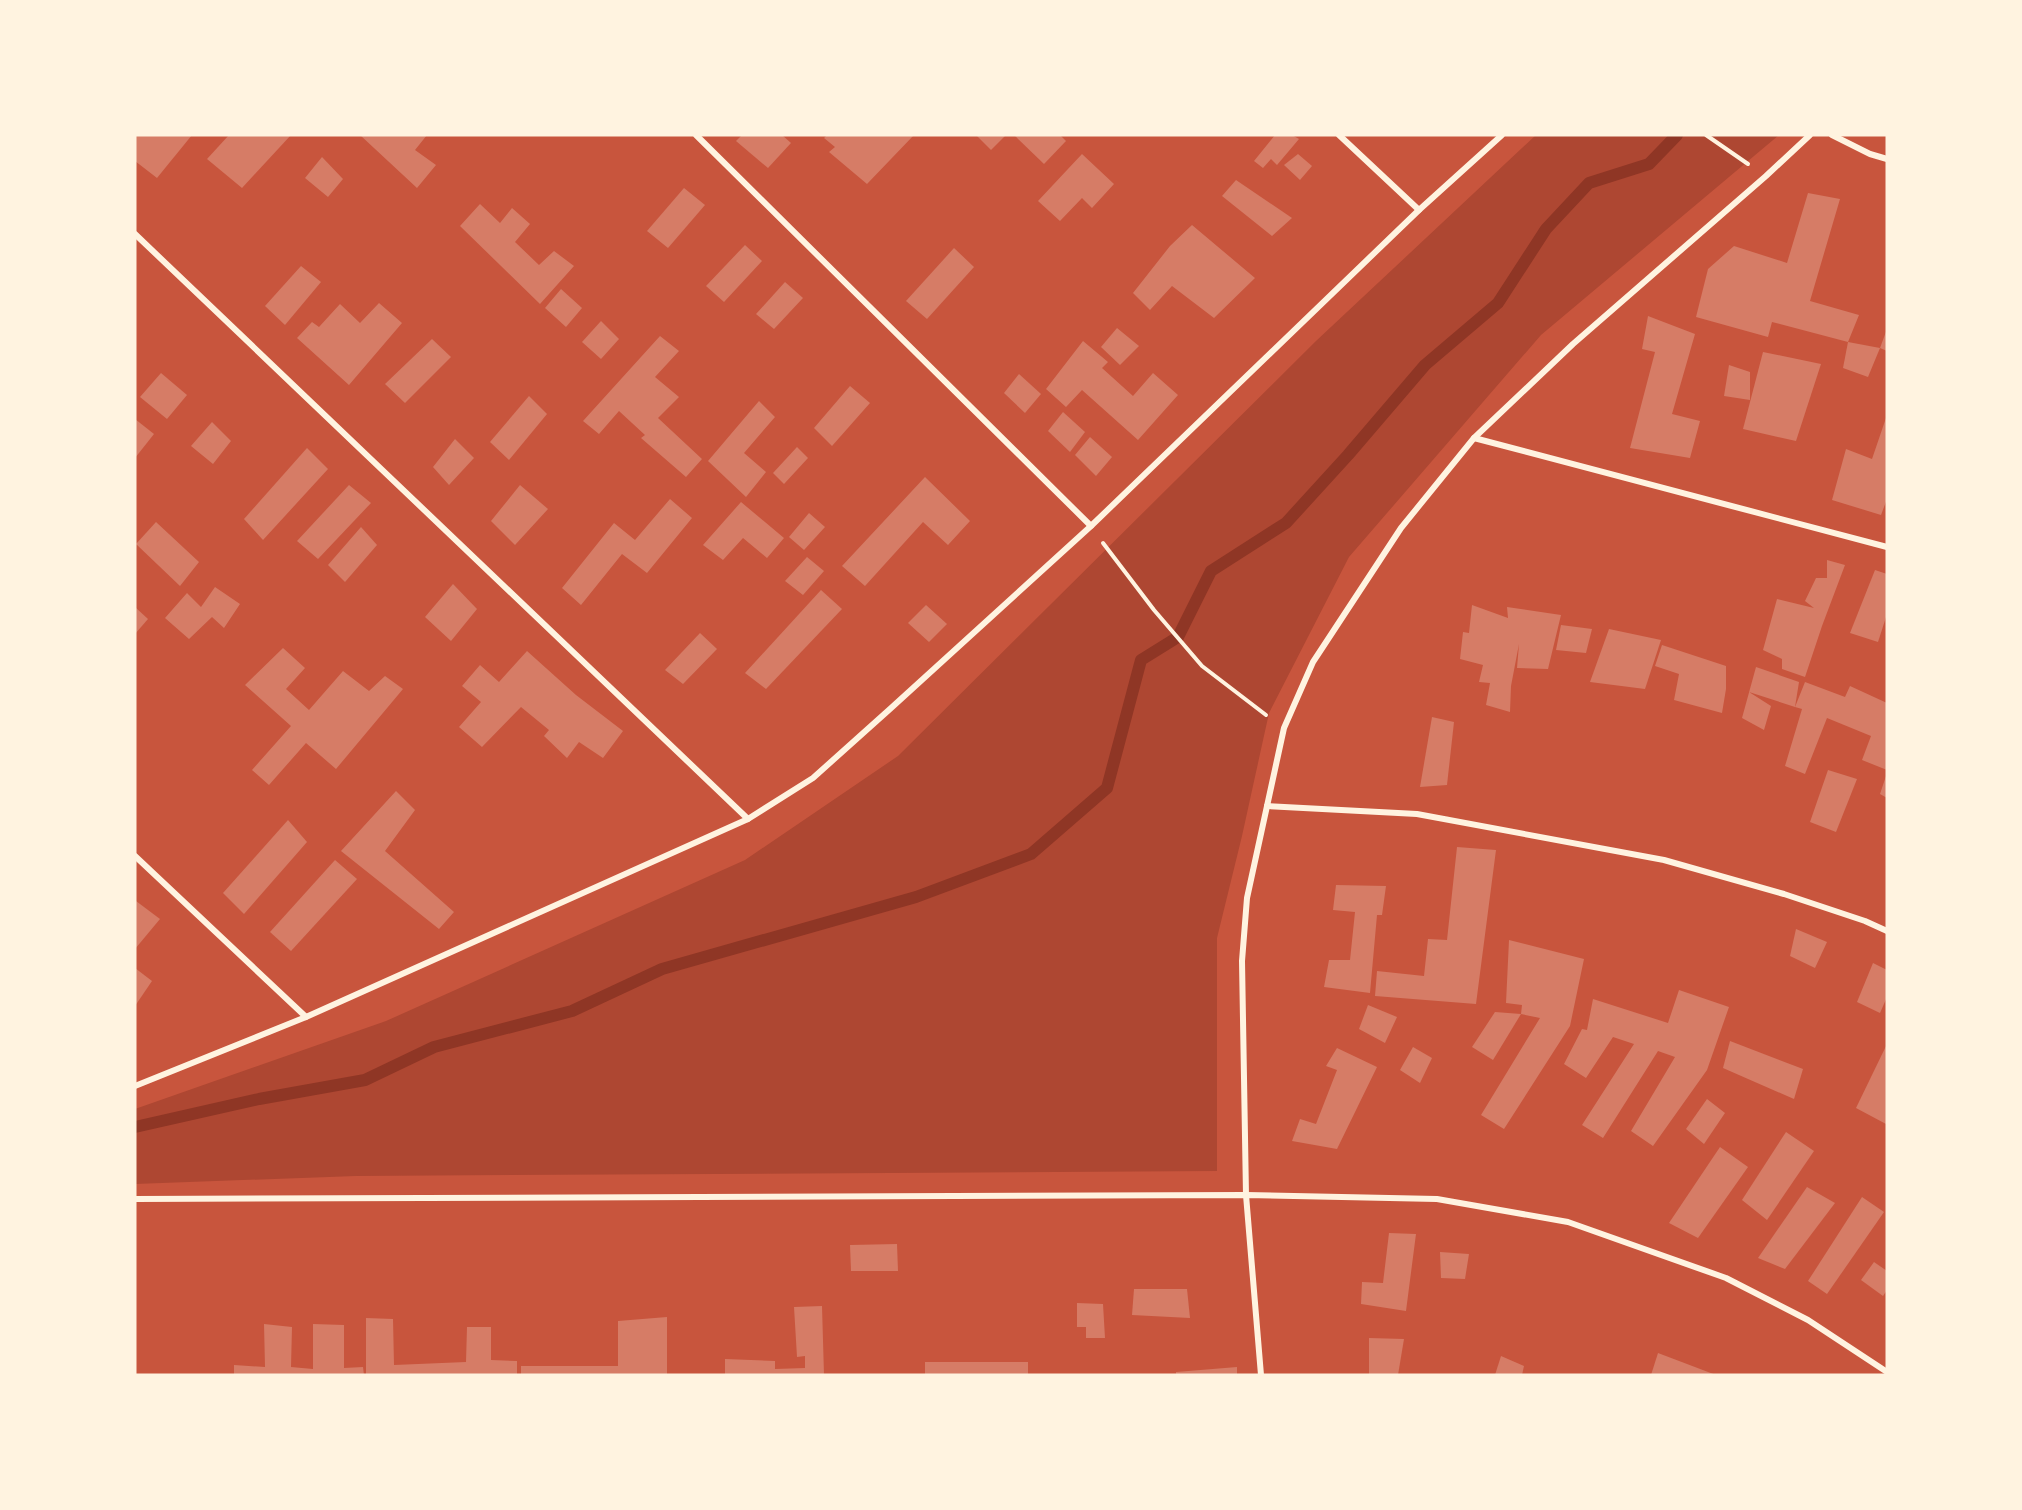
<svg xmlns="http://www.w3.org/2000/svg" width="2022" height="1510" font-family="'Work Sans',sans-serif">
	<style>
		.green { fill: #ae4732 }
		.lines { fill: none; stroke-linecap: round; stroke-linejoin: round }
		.stream { stroke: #8f3625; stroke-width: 12 }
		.building { fill: #d67c66 }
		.path { stroke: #fff3e0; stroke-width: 4 }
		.minor { stroke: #fff3e0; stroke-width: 6 }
	</style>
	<rect width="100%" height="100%" fill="#c8553d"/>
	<polygon class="green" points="1536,135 1779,135 1541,335 1349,557 1269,713 1242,836 1217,938 1217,1171 356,1176 135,1184 135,1109 386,1021 745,860 898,756 1316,341"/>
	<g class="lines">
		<polyline class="stream" points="135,1127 259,1099 365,1080 434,1047 572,1011 662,969 916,897 1031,854 1107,788 1141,660 1178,637 1211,571 1286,523 1348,455 1425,365 1498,303 1546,229 1589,183 1649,164 1677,135"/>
	</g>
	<g class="building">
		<polygon points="135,135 192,135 157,178 135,161"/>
		<polygon points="229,135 291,135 242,188 207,159"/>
		<polygon points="360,135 427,135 415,150 436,165 417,188"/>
		<polygon points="742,135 782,135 791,143 768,168 736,141"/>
		<polygon points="827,135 914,135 867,184 829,152 835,147 824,138"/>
		<polygon points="976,135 1006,135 991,150"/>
		<polygon points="1014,135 1060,135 1066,141 1044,164"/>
		<polygon points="1275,135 1292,135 1299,139 1277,165 1271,159 1263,168 1254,161"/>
		<polygon points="1082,154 1114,184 1092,208 1082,198 1060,221 1038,201"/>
		<polygon points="1298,154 1312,166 1300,180 1284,165"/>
		<polygon points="322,157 343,179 328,197 305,178"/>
		<polygon points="1236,180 1292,218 1272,236 1222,196"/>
		<polygon points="684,188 705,205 668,248 647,231"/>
		<polygon points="1808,193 1840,199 1810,301 1859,315 1848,342 1772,322 1768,337 1696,317 1708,269 1734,246 1787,263"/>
		<polygon points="480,204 500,223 512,208 530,224 515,242 539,265 554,251 574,266 540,304 460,226"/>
		<polygon points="1192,225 1255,278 1214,318 1172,286 1150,310 1133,293 1170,246"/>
		<polygon points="745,245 762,261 724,302 706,286"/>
		<polygon points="954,248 974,267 927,319 906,301"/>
		<polygon points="301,266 321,282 285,325 265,306"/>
		<polygon points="785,282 803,298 774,329 756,314"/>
		<polygon points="561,289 582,308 566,327 545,308"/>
		<polygon points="379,303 402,323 349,385 297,338 312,322 319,327 340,304 360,323"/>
		<polygon points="1648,316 1695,334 1672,414 1700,421 1690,458 1630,448 1655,352 1642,349"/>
		<polygon points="601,321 619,339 601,359 582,342"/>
		<polygon points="1117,328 1139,346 1120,365 1101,347"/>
		<polygon points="1887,329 1887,351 1880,348"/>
		<polygon points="660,336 679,351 655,377 679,397 658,418 702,459 686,477 641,438 645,435 619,411 599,434 583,421"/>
		<polygon points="432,339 451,357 405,403 385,384"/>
		<polygon points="1083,341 1108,362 1102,368 1133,396 1153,373 1178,395 1138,440 1082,390 1066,407 1046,389"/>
		<polygon points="1848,342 1880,348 1868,377 1843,368"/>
		<polygon points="1763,352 1821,364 1796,441 1743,429"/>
		<polygon points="1729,365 1750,372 1750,400 1724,396"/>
		<polygon points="161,373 187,395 167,419 140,397"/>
		<polygon points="1019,374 1041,394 1025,413 1004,393"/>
		<polygon points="850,386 870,403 832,446 814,428"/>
		<polygon points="529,396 547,414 509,460 490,442"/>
		<polygon points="759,401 775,417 744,453 766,472 746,497 708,461"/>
		<polygon points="1063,412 1085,432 1070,452 1048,431"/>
		<polygon points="1887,415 1887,499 1881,515 1832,500 1846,449 1872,459"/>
		<polygon points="135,419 154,434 135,458"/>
		<polygon points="212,422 231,441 213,464 191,446"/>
		<polygon points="1090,437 1112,457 1096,476 1075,455"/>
		<polygon points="455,439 474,458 449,485 433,467"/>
		<polygon points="797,447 808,458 784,484 773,473"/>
		<polygon points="307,448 328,469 263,540 244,519"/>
		<polygon points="925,477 970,521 948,545 923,522 865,586 842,566"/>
		<polygon points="349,485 371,503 318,559 297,541"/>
		<polygon points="520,485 548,509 515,545 491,521"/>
		<polygon points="670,499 692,518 647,573 622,554 581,605 562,588 614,523 635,540"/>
		<polygon points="741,502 784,538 767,558 743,538 723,560 703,545"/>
		<polygon points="809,513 825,527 804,550 789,537"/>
		<polygon points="156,522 199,562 180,586 136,544"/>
		<polygon points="361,527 377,545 345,582 328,565"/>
		<polygon points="807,557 824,571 803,595 785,581"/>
		<polygon points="1827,560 1845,565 1822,626 1805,677 1782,669 1782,659 1763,650 1777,599 1814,608 1805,601 1816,578 1827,578"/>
		<polygon points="1875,570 1887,574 1887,614 1878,642 1850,633"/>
		<polygon points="453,584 477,609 451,641 425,617"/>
		<polygon points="215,587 240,604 224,628 212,617 189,639 165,618 187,593 201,607"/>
		<polygon points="821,590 842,609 766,689 745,673"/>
		<polygon points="926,605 947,624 929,642 908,623"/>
		<polygon points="1472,605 1508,618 1507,607 1561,615 1548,669 1517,668 1519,644 1511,686 1510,712 1486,705 1490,683 1479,682 1483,665 1460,659 1463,632 1469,633"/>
		<polygon points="135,607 148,619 135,634"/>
		<polygon points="1561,625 1592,629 1586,653 1556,650"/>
		<polygon points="1609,629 1661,640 1645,689 1590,682"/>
		<polygon points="700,633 717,649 683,684 665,670"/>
		<polygon points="1662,645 1726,666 1726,689 1722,713 1674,700 1679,674 1655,666"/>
		<polygon points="283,648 305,668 286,689 309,710 343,671 369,691 385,676 403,689 336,769 306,743 269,785 252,770 291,726 245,685"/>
		<polygon points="527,651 576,695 623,731 603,758 579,742 567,758 544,736 549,730 521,707 482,747 459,727 481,702 462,686 480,665 499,682"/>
		<polygon points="1756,667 1799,682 1795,707 1749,692 1771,706 1764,730 1742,718"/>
		<polygon points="1805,682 1845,697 1850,686 1887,703 1887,770 1862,760 1871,736 1827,718 1805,774 1785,766 1802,709 1795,707"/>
		<polygon points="1432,717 1454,722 1447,785 1420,787"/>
		<polygon points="1828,770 1857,779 1836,832 1810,822"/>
		<polygon points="1887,773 1887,798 1880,794"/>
		<polygon points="396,791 415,810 385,851 454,912 439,929 341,851"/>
		<polygon points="288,820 307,842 244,914 223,893"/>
		<polygon points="1457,847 1496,850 1476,1004 1375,996 1377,971 1424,976 1428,939 1447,940"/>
		<polygon points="335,860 357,879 291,951 270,932"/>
		<polygon points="1336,885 1386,886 1382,915 1377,915 1370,993 1324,987 1329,960 1350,960 1355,912 1333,910"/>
		<polygon points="136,901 160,919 135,949 135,902"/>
		<polygon points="1796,929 1827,942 1815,968 1790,956"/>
		<polygon points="1509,940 1584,959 1570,1026 1504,1129 1481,1115 1540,1018 1521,1014 1522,1005 1506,1003"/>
		<polygon points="1873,963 1887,970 1887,997 1880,1013 1857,1002"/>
		<polygon points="135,968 152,981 135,1006"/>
		<polygon points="1679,990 1729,1007 1707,1070 1653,1146 1631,1131 1675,1057 1658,1051 1603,1138 1582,1125 1634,1044 1613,1037 1586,1078 1564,1064 1582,1029 1587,1030 1593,999 1668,1023"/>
		<polygon points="1368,1005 1397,1017 1385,1043 1359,1029"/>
		<polygon points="1495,1012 1521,1014 1493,1060 1472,1047"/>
		<polygon points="1730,1041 1803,1069 1794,1099 1723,1068"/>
		<polygon points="1887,1044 1887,1121 1886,1124 1856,1108"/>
		<polygon points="1413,1047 1432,1058 1420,1083 1400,1070"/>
		<polygon points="1337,1048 1377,1067 1337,1149 1292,1141 1300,1119 1316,1124 1337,1070 1326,1066"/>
		<polygon points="1707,1099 1725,1113 1704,1144 1686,1129"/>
		<polygon points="1786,1132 1814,1151 1767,1220 1742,1200"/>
		<polygon points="1720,1147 1748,1167 1698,1238 1669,1223"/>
		<polygon points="1807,1187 1835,1203 1785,1269 1758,1258"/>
		<polygon points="1862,1197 1884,1212 1827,1294 1808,1281"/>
		<polygon points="1389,1233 1416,1234 1406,1311 1361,1304 1362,1282 1383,1283"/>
		<polygon points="897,1244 898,1271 851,1271 850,1245"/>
		<polygon points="1440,1252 1469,1254 1465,1279 1441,1278"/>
		<polygon points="1874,1262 1887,1271 1887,1290 1883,1296 1861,1280"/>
		<polygon points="1134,1289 1187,1289 1190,1318 1132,1315"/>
		<polygon points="1077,1303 1103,1304 1105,1338 1086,1338 1086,1327 1077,1327"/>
		<polygon points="822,1306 824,1375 725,1375 725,1359 775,1361 775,1369 805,1368 805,1356 797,1357 794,1307"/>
		<polygon points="667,1317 667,1375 521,1375 521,1366 618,1366 618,1321"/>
		<polygon points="366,1318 393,1319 394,1365 466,1362 467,1327 491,1327 491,1360 517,1361 517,1375 366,1375"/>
		<polygon points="264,1324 292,1327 291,1367 313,1369 313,1324 344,1325 344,1368 363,1367 364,1375 234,1375 234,1365 265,1367"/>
		<polygon points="1369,1338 1404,1339 1398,1375 1369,1375"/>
		<polygon points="1658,1353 1716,1375 1651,1375"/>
		<polygon points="1501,1356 1524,1366 1522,1375 1495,1375"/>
		<rect x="925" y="1362" width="103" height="13"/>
		<polygon points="1237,1367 1237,1375 1176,1375 1176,1372"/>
	</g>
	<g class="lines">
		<g class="path">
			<polyline points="1706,135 1748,164"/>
			<polyline points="1103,543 1154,610 1202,666 1266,715"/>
		</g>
		<g class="minor">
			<polyline points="696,135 1091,526"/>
			<polyline points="1339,135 1419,210"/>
			<polyline points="1832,135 1870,154 1887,159"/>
			<polyline points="135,234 748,819"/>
			<polyline points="1474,438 1887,547"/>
			<polyline points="1267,806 1417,814 1664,860 1784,894 1865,921 1887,931"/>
			<polyline points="135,856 306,1017"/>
			<polyline points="135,1086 306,1017 748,819 813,778 890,709 1091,526 1419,210 1502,135"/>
			<polyline points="135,1199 1246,1195 1437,1199 1568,1222 1726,1278 1808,1320 1887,1372"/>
			<polyline points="1261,1375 1246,1195 1242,961 1247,898 1284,728 1313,662 1401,528 1474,438 1573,344 1766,176 1810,135"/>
		</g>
	</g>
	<rect width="2022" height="1510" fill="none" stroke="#fff3e0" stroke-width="273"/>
</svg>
